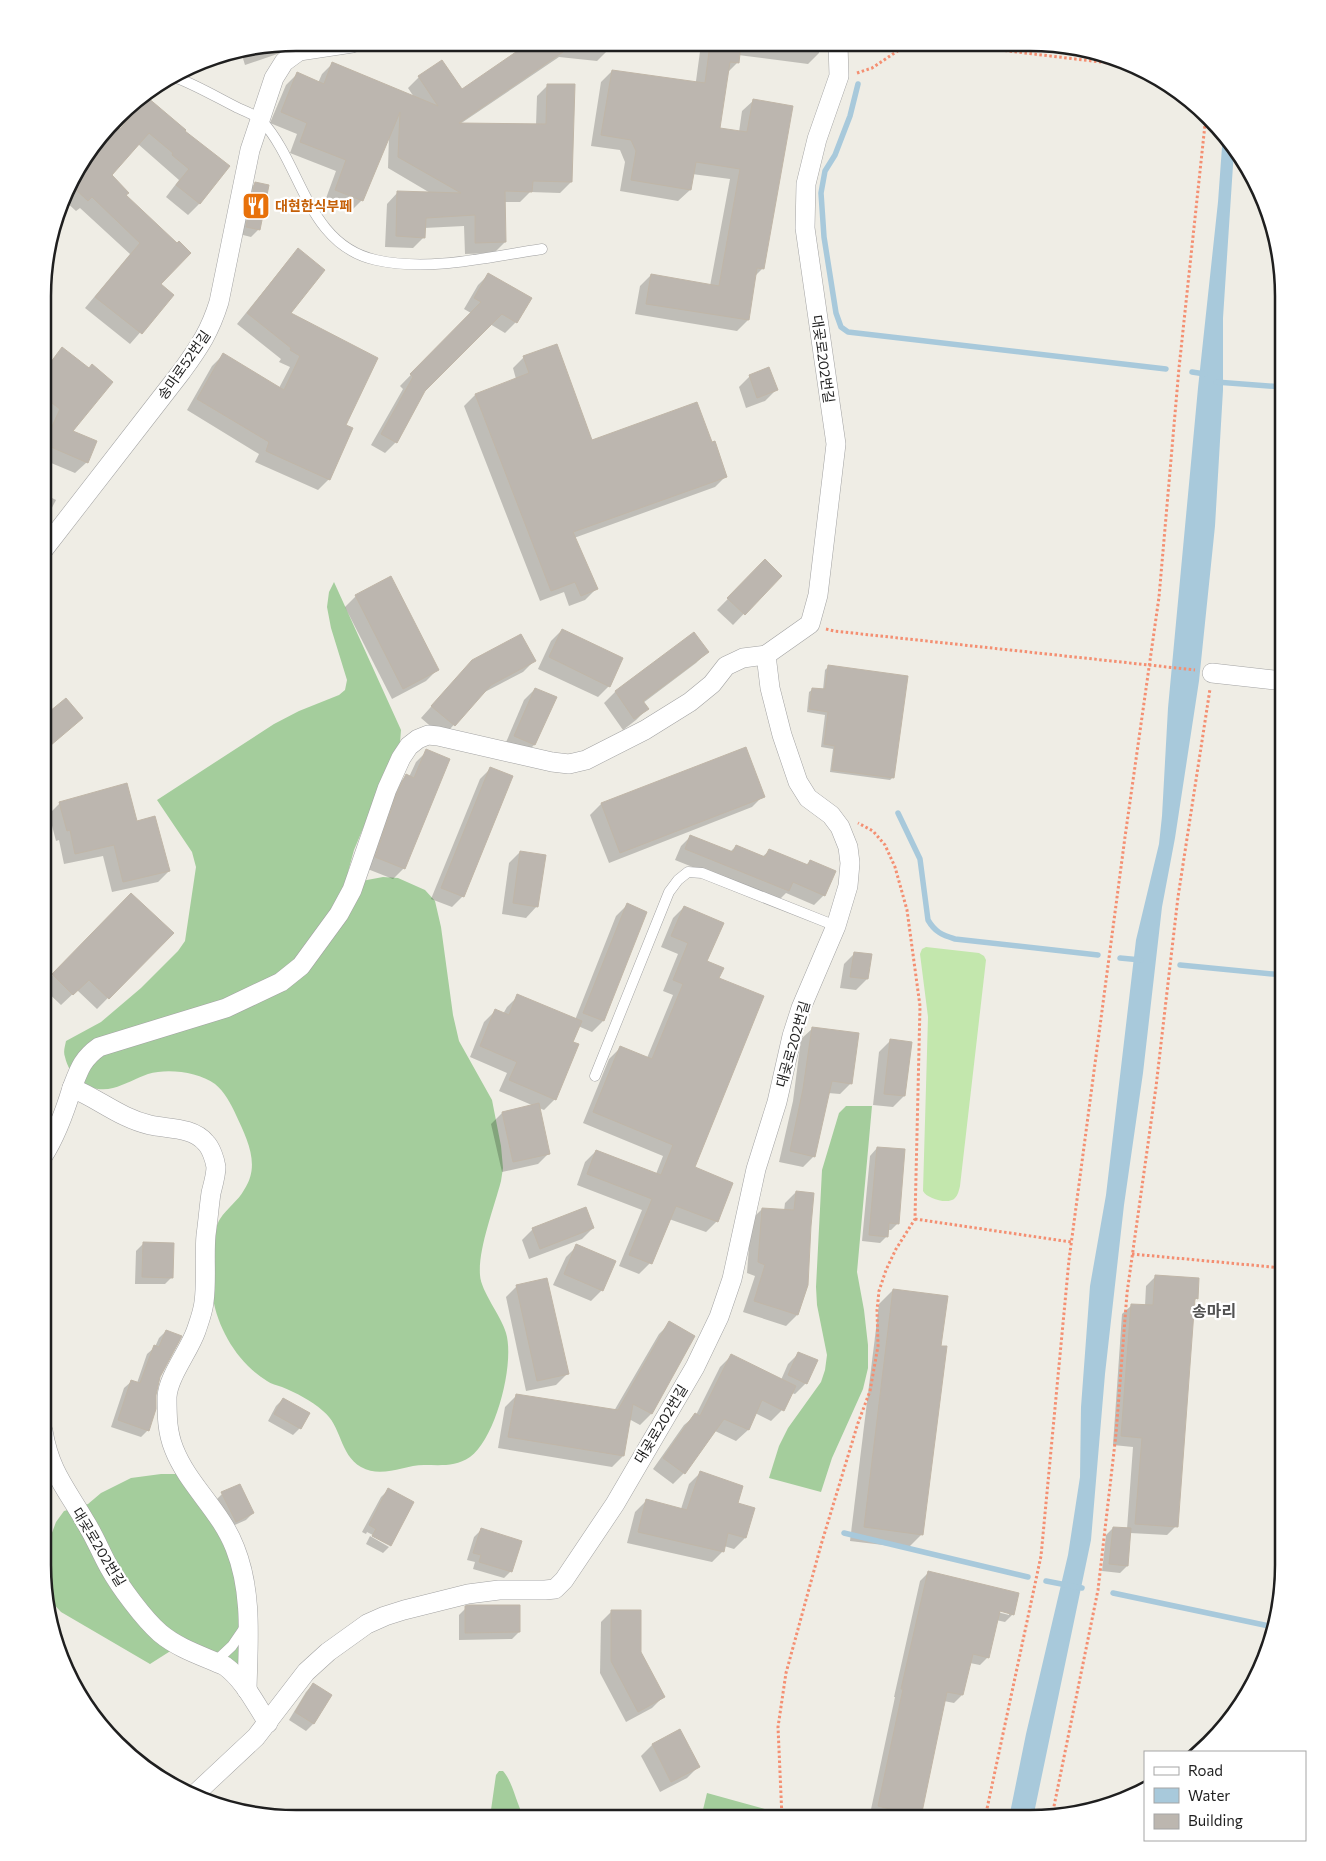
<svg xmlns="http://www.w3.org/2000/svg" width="1326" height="1861" font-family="Commissioner,'Noto Sans KR',sans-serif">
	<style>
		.grass { fill: #c3e7ad }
		.forest { fill: #a4cd9c }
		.water { fill: #a8c9db }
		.shadow { fill: #0003; fill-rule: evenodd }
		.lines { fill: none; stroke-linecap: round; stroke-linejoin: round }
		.stream { stroke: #a8c9db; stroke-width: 5.5 }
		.building { fill: #bcb6af; stroke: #c0b6a8 }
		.service-casing { stroke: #a3a3a3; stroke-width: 11 }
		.minor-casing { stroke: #a3a3a3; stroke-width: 20 }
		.path { stroke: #f48f72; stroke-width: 3; stroke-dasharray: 2.5 2.5; stroke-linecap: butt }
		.service { stroke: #fff; stroke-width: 10 }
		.minor { stroke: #fff; stroke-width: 19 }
		.labels { text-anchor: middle; stroke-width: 4.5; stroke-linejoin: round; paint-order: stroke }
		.food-label { font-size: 14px; font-weight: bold; fill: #c56008; stroke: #fff; text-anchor: start }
		.street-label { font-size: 14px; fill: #1f1f1f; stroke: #fff }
		.quarter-label { font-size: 16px; font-weight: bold; fill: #525252; stroke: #fff }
		.rim { fill: none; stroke: #1f1f1f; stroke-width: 2.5 }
	</style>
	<rect width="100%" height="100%" fill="#efede5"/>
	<path class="grass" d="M926,947L979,953L984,956L986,960L960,1186C959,1190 958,1195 955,1198C949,1205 927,1199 923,1191L928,1017L920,954L922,949Z"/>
	<g class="forest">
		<path d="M334,582L401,730L400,743L387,771L354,850L348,872L351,883L383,877L398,878L425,890L435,901L441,927L453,1015L459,1041L492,1100L501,1146L503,1168L501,1181C494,1208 478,1249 480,1275C481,1292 501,1315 506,1333C515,1363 496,1438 470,1457C455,1467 441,1465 424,1465C403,1465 382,1479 361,1467C339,1454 342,1426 323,1411C311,1400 296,1393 282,1387C277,1385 271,1384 267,1381C239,1364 218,1330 213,1298C211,1281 211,1232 220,1219C227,1208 238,1201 244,1190C261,1165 247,1139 236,1115C231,1104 224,1091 215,1084C198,1072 168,1068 148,1074C136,1078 125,1085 113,1088C91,1094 70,1079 65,1057C63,1052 65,1046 66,1041L101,1022L141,988L178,951L185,941L196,867L192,852L157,800L274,724L299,711L339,695L345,690L347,680L331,628L327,607L329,592Z"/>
		<polygon points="846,1106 872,1106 857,1272 864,1310 868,1345 868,1368 863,1389 832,1458 821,1492 769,1478 779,1446 788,1428 821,1382 825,1370 827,1355 817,1305 816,1287 822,1170 839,1113"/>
		<polygon points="161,1474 178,1474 224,1534 241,1588 243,1674 183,1643 150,1664 61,1612 48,1598 45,1591 43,1557 56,1522 64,1511 88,1504 101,1493 131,1478"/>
		<path d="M499,1771H503C513,1782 516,1803 524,1817H490L496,1775Z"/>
		<polygon points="707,1793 772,1811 772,1818 701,1818"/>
	</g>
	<polygon class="water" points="1223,133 1234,150 1223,318 1223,390 1215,526 1199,681 1175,838 1162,907 1143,1073 1124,1205 1105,1374 1091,1540 1033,1818 1009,1818 1026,1734 1068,1555 1080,1477 1081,1407 1090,1286 1106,1195 1136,940 1159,844 1162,816 1168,708 1198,388 1218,202"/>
	<g class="shadow">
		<polygon points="296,42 292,49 245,65 241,52"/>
		<polygon points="459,43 480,43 461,50"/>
		<polygon points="531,43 609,43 608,50 597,61 559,57 460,124 536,125 537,96 548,85 571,182 560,193 530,192 520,202 504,202 505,242 494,253 465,254 464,226 424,228 424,237 413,248 385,247 387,204 398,192 432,194 388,168 389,136 362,200 351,211 325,201 336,171 290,153 297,134 270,123 286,85 297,74 318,83 322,74 333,63 414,97 408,88 419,77 442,62 461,91"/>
		<polygon points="701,44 820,44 819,53 808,64 738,55 737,63 727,73 719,129 739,132 742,111 754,100 763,268 755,276 748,320 737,331 635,314 640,286 651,275 710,286 730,179 692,174 690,190 678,201 620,191 625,162 620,150 591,146 601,82 612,71 689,133"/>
		<polygon points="147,98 183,131 228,166 199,204 188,215 166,197 179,180 138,144 110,175 125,195 159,284 173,295 130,344 85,308 130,254 80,208 76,211 65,201 76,169 113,125 119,130"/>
		<polygon points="255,183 259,229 251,237 239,234 248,191"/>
		<polygon points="298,250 289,314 344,425 329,479 318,490 255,462 259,454 187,410 212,366 223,355 279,388 290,367 279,362 281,359 237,324 288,261"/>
		<polygon points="489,274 516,322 505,333 490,324 424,391 396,442 385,453 371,445 403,389 400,386 471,313 464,309 478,285"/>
		<polygon points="62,349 71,431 96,442 87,462 75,473 44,460 45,369"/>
		<polygon points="524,357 591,442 711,444 726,476 715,487 574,538 596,589 585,600 569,606 564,592 540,601 464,406 475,395 516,379 513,368"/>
		<polygon points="750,376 776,390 765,401 746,408 739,387"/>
		<polygon points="44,494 56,500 44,523"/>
		<polygon points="765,561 780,576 733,625 717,610"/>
		<polygon points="356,596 437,670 426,681 392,699 345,607"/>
		<polygon points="562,630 609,686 598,697 538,669 551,641"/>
		<polygon points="694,634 707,652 696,663 643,703 647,709 636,720 623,730 604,703 615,692"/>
		<polygon points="534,661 523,672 481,694 443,737 421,718 471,662"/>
		<polygon points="829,666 893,777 890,780 830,772 833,749 821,747 825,715 807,712 809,692 813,689 823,690 825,670"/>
		<polygon points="535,689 534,745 523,756 504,747 524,700"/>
		<polygon points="746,748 763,796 752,807 609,863 590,815 601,804"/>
		<polygon points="427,751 404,868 393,879 365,868 395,787 406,776 409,777 416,762"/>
		<polygon points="491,768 463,896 452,907 431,899 480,779"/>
		<polygon points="60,803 136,822 169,871 158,882 112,892 103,856 64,864 59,840 56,841 49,814"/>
		<polygon points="691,836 730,852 736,846 762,857 769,851 806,865 810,861 824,895 814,905 786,893 778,901 675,860 681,846"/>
		<polygon points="520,852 537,906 526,918 502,914 509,863"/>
		<polygon points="627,905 646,912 603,1021 592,1032 578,1026 572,1043 555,1099 544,1110 539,1108 549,1153 538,1164 502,1172 491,1124 502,1113 534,1106 499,1091 507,1073 470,1057 484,1022 495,1011 503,1014 507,1007 518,996 575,1020 616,916"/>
		<polygon points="684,907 705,962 718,979 693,1168 717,1221 706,1232 669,1219 650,1263 639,1274 619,1266 642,1210 577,1185 585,1162 596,1151 656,1174 663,1156 583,1123 609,1059 620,1048 647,1058 673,995 663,991 678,954 661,947 673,918"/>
		<polygon points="172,933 97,1009 77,990 61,1005 43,988 43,985 81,946"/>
		<polygon points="855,953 867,979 856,990 840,988 844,964"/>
		<polygon points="813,1028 851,1083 840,1094 828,1093 814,1156 803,1167 779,1162 793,1101 801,1039"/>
		<polygon points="890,1041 904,1096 893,1107 873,1105 879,1052"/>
		<polygon points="877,1148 898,1223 891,1230 887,1230 887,1236 880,1243 862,1241 870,1156"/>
		<polygon points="796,1192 797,1315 786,1326 743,1312 755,1276 747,1273 751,1220 762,1209 784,1211 785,1203"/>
		<polygon points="593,1228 582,1239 529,1259 522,1240 533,1229"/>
		<polygon points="143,1244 172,1277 165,1284 135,1284 136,1251"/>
		<polygon points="577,1246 602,1290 591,1301 553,1285 566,1257"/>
		<polygon points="1155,1277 1197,1298 1194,1301 1176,1526 1167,1535 1130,1533 1127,1566 1120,1573 1102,1571 1106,1535 1113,1528 1127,1529 1133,1447 1113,1445 1122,1314 1132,1305 1145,1306 1146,1286"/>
		<polygon points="517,1286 567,1374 556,1385 526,1391 506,1297"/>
		<polygon points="893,1290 940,1347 922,1534 908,1548 850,1541 879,1304"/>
		<polygon points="670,1323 694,1337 651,1414 640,1425 629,1419 623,1456 612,1467 498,1448 505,1407 516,1396 614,1411 659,1334"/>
		<polygon points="166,1331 159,1377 148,1430 141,1437 111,1427 124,1388 132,1381 137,1383 147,1354 155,1347 159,1338"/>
		<polygon points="799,1353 806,1383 795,1394 791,1393 782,1410 771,1421 755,1413 748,1430 736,1441 715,1431 684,1473 673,1484 653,1469 684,1425 696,1415 720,1367 731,1356 781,1380 788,1364"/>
		<polygon points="283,1399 300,1428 293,1435 268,1421 276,1406"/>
		<polygon points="700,1473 736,1504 745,1538 734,1549 724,1546 723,1551 712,1562 627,1543 635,1512 646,1501 681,1509 689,1484"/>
		<polygon points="388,1490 390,1546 390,1544 367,1532 366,1534 362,1532 381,1497"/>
		<polygon points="222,1494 253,1513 246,1520 228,1528 215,1501"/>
		<polygon points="481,1530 511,1571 504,1578 473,1569 475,1562 467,1560 474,1537"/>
		<polygon points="370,1536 389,1547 383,1553 366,1544"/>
		<path d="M928,1573L1013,1614L1005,1622L996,1620L988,1657L980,1665L970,1663L962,1695L954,1703L944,1701L920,1816L918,1818H885L870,1814L895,1697H894L920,1581ZM994,1608L1009,1612V1615L993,1611Z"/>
		<polygon points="466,1608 519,1632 512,1639 459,1640 459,1615"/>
		<polygon points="612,1611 639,1652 663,1697 652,1708 626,1722 600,1673 601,1622"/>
		<polygon points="313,1684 330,1695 313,1724 306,1731 289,1720 306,1692"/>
		<polygon points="680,1731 698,1767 687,1778 660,1792 641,1756 652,1745"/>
	</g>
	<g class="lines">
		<g class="stream">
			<polyline points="858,84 850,116 835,155 825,171 821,193 824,237 836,313 841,327 848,332 1166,369"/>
			<polyline points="1192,372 1205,374"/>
			<polyline points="1216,382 1283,387"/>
			<path d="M898,813L920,859L928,920C935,932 942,935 955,939L1098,955"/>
			<polyline points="1120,958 1141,960"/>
			<polyline points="1180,965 1283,975"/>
			<polyline points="844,1533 1028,1577"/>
			<polyline points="1046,1581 1082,1588"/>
			<polyline points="1113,1593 1274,1627"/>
		</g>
	</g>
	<g class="building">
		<polygon points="529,43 557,43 563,52 459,123 546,124 547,84 575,84 572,182 533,181 532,192 505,191 506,242 475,243 475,215 426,218 425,238 396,236 397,191 461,193 398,157 400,112 363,201 335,190 346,160 300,142 307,123 281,112 297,72 324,84 332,62 438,106 418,76 442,60 462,89"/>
		<polygon points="710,44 741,44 739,63 730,62 720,128 747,132 753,99 793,106 764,269 757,268 749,320 646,304 651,274 719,286 740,169 696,162 691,190 631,180 636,151 631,140 601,135 612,70 705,83"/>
		<polygon points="147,97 186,130 185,131 230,166 200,204 176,185 189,169 172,155 173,153 149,133 112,175 129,193 126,195 177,243 179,241 191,253 161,284 174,295 142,334 95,297 140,243 92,197 88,201 71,185 76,169 114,124 120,129"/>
		<polygon points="255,182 269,185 260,230 246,227"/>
		<polygon points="298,248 325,270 291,313 378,358 346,425 353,428 330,480 266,451 269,442 197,399 223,353 284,390 300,356 290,350 291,348 247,313"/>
		<polygon points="488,273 532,298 517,323 502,314 425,391 397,443 381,434 413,377 410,374 481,302 474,298"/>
		<polygon points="557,344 592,440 697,402 712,442 715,441 727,477 573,532 598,589 581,596 575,582 551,591 475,394 529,373 523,356"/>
		<polygon points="62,347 89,368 92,364 113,382 73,431 97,441 88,463 44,444 60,409 44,397 45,370"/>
		<polygon points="769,367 778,390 757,398 749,375"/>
		<polygon points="765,559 782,576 745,615 727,598"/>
		<polygon points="391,576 439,670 403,689 355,595"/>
		<polygon points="562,629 623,658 610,687 549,657"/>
		<polygon points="694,632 709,652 643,701 649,709 634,719 615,691"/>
		<polygon points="521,634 536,661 491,685 455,726 431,706 472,660"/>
		<polygon points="828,665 908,676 894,778 832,770 835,746 824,744 828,712 809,709 812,688 825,689"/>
		<polygon points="535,688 557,697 535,745 514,736"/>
		<polygon points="66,698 83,718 44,751 44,716"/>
		<polygon points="746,747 765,797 620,853 601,803"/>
		<polygon points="426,749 450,759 405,869 375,857 397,793 406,774 414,778"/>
		<polygon points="490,767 513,776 464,897 441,888"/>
		<polygon points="127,783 137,821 155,816 170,871 123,882 114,845 75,854 70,830 67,831 59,802"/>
		<polygon points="690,835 733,852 736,845 765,857 769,849 808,865 810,860 836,871 825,896 793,882 789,891 685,849"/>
		<polygon points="520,851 546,855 538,907 513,903"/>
		<polygon points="131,893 174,933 109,999 89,980 73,995 52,974"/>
		<polygon points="627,903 647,912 604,1021 583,1013"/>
		<polygon points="684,906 724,923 707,961 724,968 719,978 764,996 695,1167 733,1183 718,1222 676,1206 652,1264 629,1255 652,1199 587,1174 596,1150 661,1175 673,1145 593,1112 620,1046 652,1059 683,984 673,980 688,943 671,936"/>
		<polygon points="854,952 872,954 868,979 850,977"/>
		<polygon points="517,994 582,1021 573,1042 579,1044 556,1100 509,1080 517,1062 480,1046 495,1009 509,1015"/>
		<polygon points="812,1027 859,1033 852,1084 832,1081 815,1157 790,1151 803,1089"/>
		<polygon points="890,1039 912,1042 905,1096 884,1094"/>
		<polygon points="539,1103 550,1154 513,1162 502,1112"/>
		<polygon points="877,1147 905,1149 899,1224 889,1223 888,1237 869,1235"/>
		<polygon points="796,1191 814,1193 811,1226 808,1285 798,1315 754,1301 765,1265 758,1262 762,1208 794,1210"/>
		<polygon points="586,1207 594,1228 540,1249 532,1228"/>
		<polygon points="143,1242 174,1243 173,1278 142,1277"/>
		<polygon points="576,1244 616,1261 603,1291 564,1274"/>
		<polygon points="1155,1275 1199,1278 1198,1299 1195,1298 1178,1527 1135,1524 1142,1438 1121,1436 1131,1304 1153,1305"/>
		<polygon points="547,1278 569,1374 537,1381 516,1285"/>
		<polygon points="893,1289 948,1296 941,1346 947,1346 923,1535 864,1527"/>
		<polygon points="669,1321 695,1336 652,1414 633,1404 624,1456 508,1437 516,1394 618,1410"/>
		<polygon points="166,1330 182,1336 160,1377 156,1395 156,1409 149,1431 118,1420 131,1380 140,1383 154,1345 159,1347"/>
		<polygon points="798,1352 818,1360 807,1384 788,1375"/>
		<polygon points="731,1354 796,1386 784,1411 762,1400 749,1430 724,1419 685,1474 663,1458 695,1413 700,1416"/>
		<polygon points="283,1398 310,1413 301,1429 274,1414"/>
		<polygon points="700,1471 743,1486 738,1503 755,1508 746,1538 728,1533 724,1552 638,1532 646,1499 687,1510"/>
		<polygon points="240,1484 254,1513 236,1522 221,1492"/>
		<polygon points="388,1488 414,1502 391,1546 372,1536 376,1529 369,1525"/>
		<polygon points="1113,1527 1131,1528 1128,1566 1109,1564"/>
		<polygon points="481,1528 522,1541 512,1572 479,1562 481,1555 473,1553"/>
		<polygon points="928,1571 1019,1593 1014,1615 1000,1611 989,1658 973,1654 963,1695 947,1692 921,1817 878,1806 903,1689 901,1689"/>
		<polygon points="469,1605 520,1605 520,1632 465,1633 465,1606"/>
		<polygon points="611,1610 641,1610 641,1652 665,1697 638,1712 611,1661"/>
		<polygon points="313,1683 332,1695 314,1724 295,1712"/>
		<polygon points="680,1729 700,1767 671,1782 652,1744"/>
	</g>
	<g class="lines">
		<defs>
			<g id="service">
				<path d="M177,78C198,86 218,98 238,108C245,111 256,115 262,121C302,165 307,245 376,260C430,272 488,257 542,249"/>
				<polyline points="595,1076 669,892 678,880 688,872 702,873 836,926"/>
				<polyline points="215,1662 232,1646 245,1627"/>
			</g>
			<g id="minor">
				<path d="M44,549L182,371C200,346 210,331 219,302L250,150L274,78L284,62L299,51L352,43"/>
				<polyline points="1212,673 1283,681"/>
				<path d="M72,1088C79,1070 82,1059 99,1047L226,1008L281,982L301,966L339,914L352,890L387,789L401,758L409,746L418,739L428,735L438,736L552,762L569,764L586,760L645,730L690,702L712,684L726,666L743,658L766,655"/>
				<path d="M43,1156C56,1136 65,1111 72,1088C99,1099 120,1118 150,1125C168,1129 193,1127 206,1143C211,1148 215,1160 216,1167C216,1175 213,1185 211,1193C209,1207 208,1221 206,1235C204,1257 207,1280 204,1302C203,1312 199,1322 196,1331C189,1351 168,1377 167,1397C167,1415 167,1432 174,1449C188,1485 221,1511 235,1548C253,1593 248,1643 247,1690"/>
				<path d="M43,1431C50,1472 66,1488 86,1523C95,1537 101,1553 109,1567C120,1587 144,1619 160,1633C179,1649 203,1656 225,1666C244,1680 255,1703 268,1723"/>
				<polyline points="193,1796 256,1737 306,1672 328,1652 367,1624 385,1616 404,1610 468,1594 499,1590 545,1590 555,1589 564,1580 615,1504 695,1367 719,1317 732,1279 756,1169 777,1102 792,1036 801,1008 836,926 848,886 850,863 848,847 840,827 831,815 808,798 798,782 782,735 770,688 766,655 810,624 818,595 836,444 805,228 806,184 817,139 839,76 838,44"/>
			</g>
		</defs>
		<use href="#service" class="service-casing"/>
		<use href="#minor" class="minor-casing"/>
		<g class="path">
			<polyline points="950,44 1134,66"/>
			<polyline points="857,73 872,68 908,44"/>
			<polyline points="826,629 834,631 1195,670"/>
			<polyline points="915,1219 1071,1242"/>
			<polyline points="1132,1254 1283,1268"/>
			<polyline points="782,1813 801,1818"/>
			<polyline points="1052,1816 1098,1590 1116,1434 1127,1293 1156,1087 1178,897 1210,689"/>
			<polyline points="782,1818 778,1727 786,1673 821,1545 858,1423 870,1391 878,1346 877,1310 879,1291 886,1270 896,1249 915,1219 920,1006 907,910 895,867 885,845 873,831 858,823"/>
			<polyline points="985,1818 1041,1556 1069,1260 1125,837 1159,597 1179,368 1206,115"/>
		</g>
		<use href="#service" class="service"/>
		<use href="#minor" class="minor"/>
	</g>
	<defs>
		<symbol id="restaurant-square" viewBox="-11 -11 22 22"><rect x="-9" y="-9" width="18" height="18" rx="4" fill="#e8710a" stroke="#fff"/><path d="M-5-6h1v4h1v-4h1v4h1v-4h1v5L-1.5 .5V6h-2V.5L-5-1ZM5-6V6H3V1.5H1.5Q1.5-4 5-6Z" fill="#fff"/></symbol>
	</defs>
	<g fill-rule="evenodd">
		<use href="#restaurant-square" x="240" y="190" width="32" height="32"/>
	</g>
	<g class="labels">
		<g class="food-label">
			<text x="275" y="211">대현한식부페</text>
		</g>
		<g class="street-label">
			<text transform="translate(823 359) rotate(82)" y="5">대곶로202번길</text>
			<text transform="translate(184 365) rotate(-55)" y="5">송마로52번길</text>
			<text transform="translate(793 1044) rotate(-74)" y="5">대곶로202번길</text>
			<text transform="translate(661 1424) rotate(-59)" y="5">대곶로202번길</text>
			<text transform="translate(99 1547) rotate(59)" y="5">대곶로202번길</text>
		</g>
		<g class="quarter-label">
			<text x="1214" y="1317">송마리</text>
		</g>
	</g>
	<path d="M0 0H1326V1861H0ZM296 51H1030A245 245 0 0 1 1275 296V1565A245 245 0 0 1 1030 1810H296A245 245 0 0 1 51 1565V296A245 245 0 0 1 296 51Z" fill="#fff" fill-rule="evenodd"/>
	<path class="rim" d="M296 51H1030A245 245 0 0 1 1275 296V1565A245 245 0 0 1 1030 1810H296A245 245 0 0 1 51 1565V296A245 245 0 0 1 296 51Z"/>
	<rect x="1144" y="1751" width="162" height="90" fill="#ffffff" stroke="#a5a5a5"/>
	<rect x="1154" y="1767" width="25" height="8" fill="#ffffff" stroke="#a5a5a5"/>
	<text x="1188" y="1776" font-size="15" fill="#1f1f1f">Road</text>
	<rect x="1154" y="1788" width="25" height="15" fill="#a8c9db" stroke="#a5a5a5"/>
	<text x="1188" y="1801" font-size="15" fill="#1f1f1f">Water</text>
	<rect x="1154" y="1814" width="25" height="15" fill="#bcb6af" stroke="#a5a5a5"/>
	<text x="1188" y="1826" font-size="15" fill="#1f1f1f">Building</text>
</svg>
